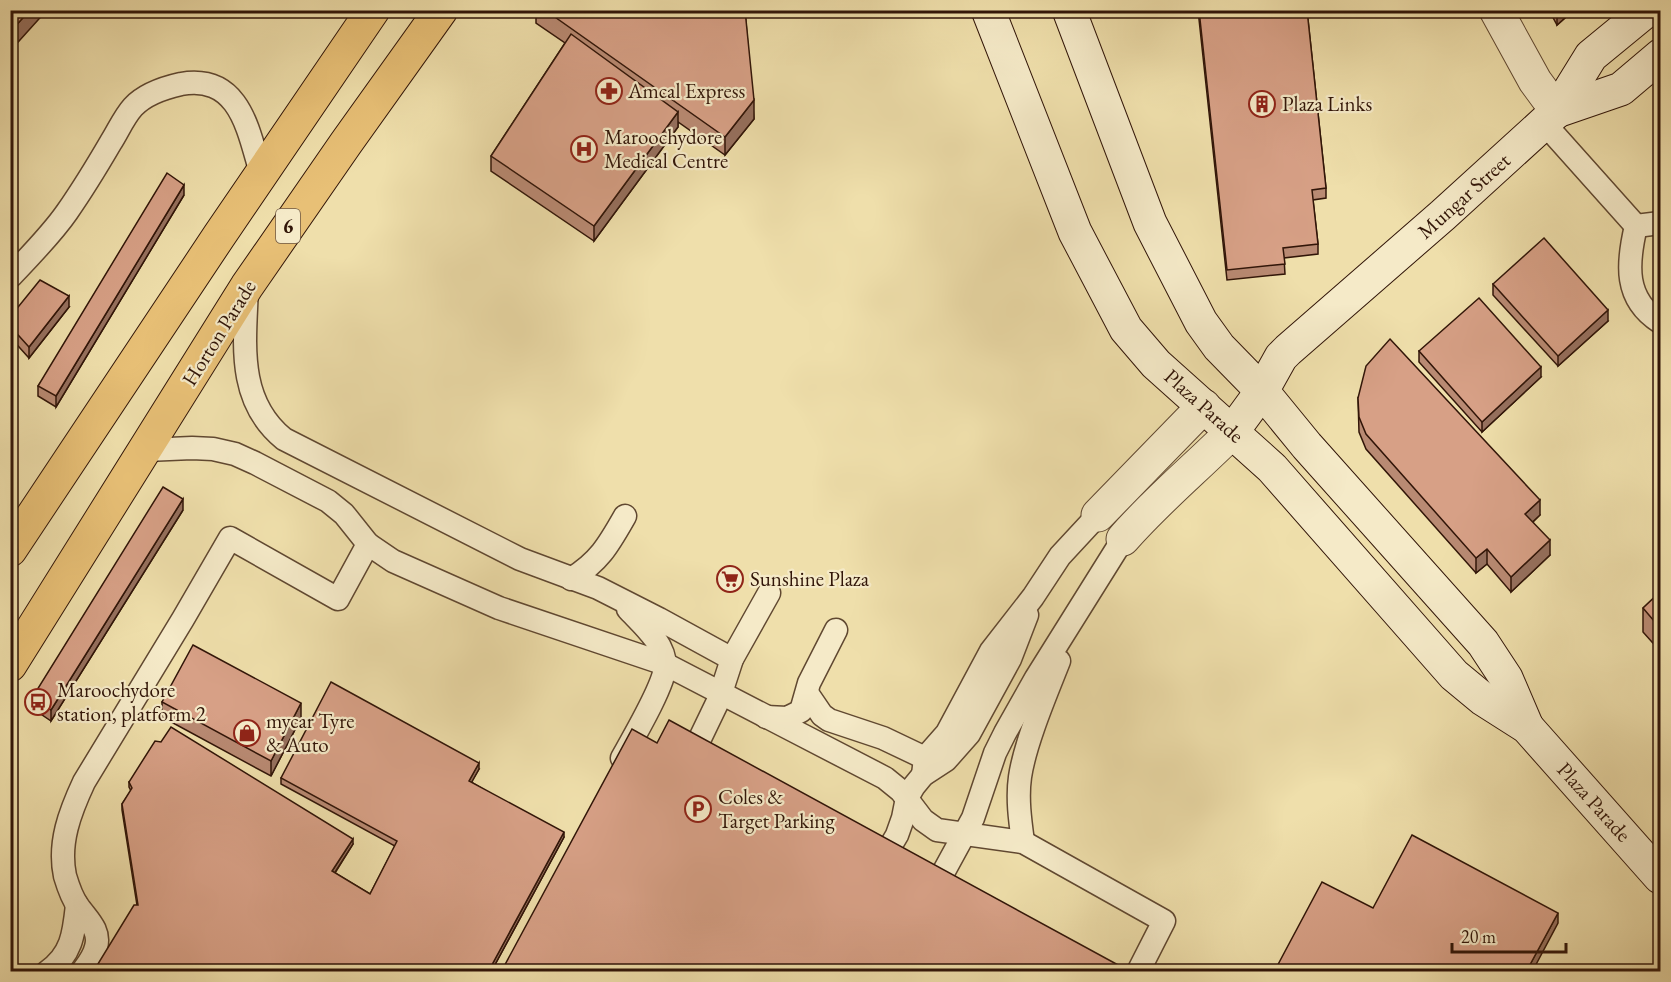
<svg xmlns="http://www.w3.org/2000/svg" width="1671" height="982" font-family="'EB Garamond',serif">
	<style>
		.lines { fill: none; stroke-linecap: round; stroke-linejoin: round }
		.lane-casing { stroke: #604831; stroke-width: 25 }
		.street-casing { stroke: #604831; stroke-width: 35 }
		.secondary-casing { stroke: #311508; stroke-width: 35 }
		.primary-casing { stroke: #311508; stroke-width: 35 }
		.lane { stroke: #f5eac8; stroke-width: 22 }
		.street { stroke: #f5eac8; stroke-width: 33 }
		.secondary { stroke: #f5eac8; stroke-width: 33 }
		.primary { stroke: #e8c076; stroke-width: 33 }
		.wall { fill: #b98a73; stroke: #311508; stroke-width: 1.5 }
		.shaded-wall { fill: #96705e; stroke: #311508; stroke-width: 1.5 }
		.building { fill: #d7a086; stroke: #311508; stroke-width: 1.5 }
		.labels { text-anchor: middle; stroke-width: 4.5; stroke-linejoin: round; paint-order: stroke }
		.shield { fill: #f5eac8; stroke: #6c5542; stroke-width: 1.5 }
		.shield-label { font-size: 20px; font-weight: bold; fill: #311508 }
		.poi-label { font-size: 21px; fill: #311508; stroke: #f5eac8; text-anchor: start }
		.street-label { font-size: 21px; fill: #311508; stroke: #f5eac8 }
	</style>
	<rect width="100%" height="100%" fill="#efdfab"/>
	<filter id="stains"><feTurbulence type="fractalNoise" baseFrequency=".00333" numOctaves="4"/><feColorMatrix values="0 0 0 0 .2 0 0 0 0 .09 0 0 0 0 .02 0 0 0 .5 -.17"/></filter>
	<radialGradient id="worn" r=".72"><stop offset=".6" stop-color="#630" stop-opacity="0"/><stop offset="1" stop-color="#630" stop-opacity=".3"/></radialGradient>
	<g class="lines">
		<defs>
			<g id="lane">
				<polyline points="1544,123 1636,226"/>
				<path d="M1636,226C1627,264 1624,299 1660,322"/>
				<polyline points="1636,226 1660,223"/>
				<path d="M10,277C30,256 51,235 67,212C83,189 97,166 111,142C118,131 124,117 133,107C145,94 163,88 181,84C240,74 248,130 261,173"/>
				<path d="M247,287C245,342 236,400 284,439L520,559L598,588L659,619L732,659"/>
				<polyline points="146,450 192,448 213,449 235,454 255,463 328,501 344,514 368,544 393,561 499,608 665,664 885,778 901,791 923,820 937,830 1023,842 1164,921 1138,972"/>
				<path d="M571,579C600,561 609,544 625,516"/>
				<polyline points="807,693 822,715 829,720 883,738 925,758"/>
				<polyline points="766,717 787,718 801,711 809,683 836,630"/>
				<polyline points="693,753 719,699 732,659 769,593"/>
				<path d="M622,758C632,740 665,684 665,666C665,643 642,624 628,609"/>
				<polyline points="923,775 925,758 947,733 991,651 1033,597 1060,556 1098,515"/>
				<path d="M1023,842C1020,820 1017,798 1020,777C1025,743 1046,694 1059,661"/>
				<polyline points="884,857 897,835 903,818 907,798 914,786 923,775 946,760 969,734 1010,659 1027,615"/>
				<polyline points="937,884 973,818 995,753 1005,733 1036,678 1123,539"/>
				<path d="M47,972C72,955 74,933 77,905"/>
				<path d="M82,972C88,964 94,957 96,947C101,930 87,919 78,906C72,898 68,886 65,876C58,843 70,812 84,782L183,619L230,538L338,599L368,544"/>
			</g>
			<g id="street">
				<polyline points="1496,10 1535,81 1557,111"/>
				<polyline points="1098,515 1204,406"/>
				<path d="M1123,539C1157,500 1196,468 1232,432"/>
			</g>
			<g id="secondary">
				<polyline points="988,10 1075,232 1126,329 1156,364 1272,468 1454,675 1483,699 1527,727 1660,877"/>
				<polyline points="1069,10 1150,223 1201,322 1219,347 1262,391 1307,446 1483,643 1506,678 1527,727"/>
				<polyline points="1557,111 1621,89 1660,56"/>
				<polyline points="1232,432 1262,391 1281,357 1288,350 1443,215 1544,123 1557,111 1591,56 1647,10"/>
			</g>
			<g id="primary">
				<polyline points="10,550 219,236 373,10"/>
				<polyline points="10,665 247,286 346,143 441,10"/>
			</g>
		</defs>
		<use href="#lane" class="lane-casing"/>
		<use href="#street" class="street-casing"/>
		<use href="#secondary" class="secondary-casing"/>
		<use href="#primary" class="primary-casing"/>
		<use href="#lane" class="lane"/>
		<use href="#street" class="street"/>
		<use href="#secondary" class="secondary"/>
		<use href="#primary" class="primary"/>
	</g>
	<g class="wall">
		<polygon points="536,10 745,10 754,119 725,155 678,122 678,127 594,241 491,171 491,156 565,43 536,23"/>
		<polygon points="1198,10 1307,10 1326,188 1326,198 1313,200 1318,244 1318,254 1284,258 1285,274 1227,280"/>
		<polygon points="1549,10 1574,10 1557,25"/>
		<polygon points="184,195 56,407 38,396 38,386"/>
		<polygon points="1493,284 1608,321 1558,366 1493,295"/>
		<polygon points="69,307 29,358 10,337 10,317"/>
		<polygon points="1419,351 1541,377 1482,432 1419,362"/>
		<polygon points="1358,398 1540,515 1533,522 1550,555 1511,592 1487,564 1476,573 1366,449 1359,432"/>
		<polygon points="183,510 51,721 32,708 32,698"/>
		<polygon points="1660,592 1660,651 1643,632 1643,608"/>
		<polygon points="162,702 301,718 271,776 162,717"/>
		<polygon points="479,769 471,782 564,837 491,972 137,905 122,810 122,804 131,791 129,787 129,782 353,844 335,873 370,894 395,846 281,784 281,778"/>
	</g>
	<g class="shaded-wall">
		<polygon points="30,10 47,10 10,51 10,32"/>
		<polygon points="1557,10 1574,10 1557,25"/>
		<polygon points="754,100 754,119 725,155 725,137"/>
		<polygon points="678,112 678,127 594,241 594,226"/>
		<polygon points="184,185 184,195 56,407 56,396"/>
		<polygon points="69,296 69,307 29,358 29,347"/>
		<polygon points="1608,310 1608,321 1558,366 1558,356"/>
		<polygon points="16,365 16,371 10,375 10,370"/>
		<polygon points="1541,367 1541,377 1482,432 1482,422"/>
		<polygon points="183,499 183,510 51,721 51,710"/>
		<polygon points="1540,500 1540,515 1525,529 1525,514"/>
		<polygon points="1550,540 1550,555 1511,592 1511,577"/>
		<polygon points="1487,549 1487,564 1476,573 1476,558"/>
		<polygon points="301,703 301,718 271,776 271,761"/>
		<polygon points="479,763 479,769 469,787 469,781"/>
		<polygon points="564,832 564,837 491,972 488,972"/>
		<polygon points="353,839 353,844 332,877 332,871"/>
		<polygon points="1558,913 1558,923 1532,972 1526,972"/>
	</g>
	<g class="building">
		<polygon points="10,10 30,10 10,32"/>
		<polygon points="545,10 745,10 754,100 725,137"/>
		<polygon points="1199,10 1307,10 1326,188 1312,190 1318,244 1283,248 1285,264 1227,270"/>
		<polygon points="571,34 678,112 594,226 491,156"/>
		<polygon points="167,173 184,185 56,396 38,386"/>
		<polygon points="1544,238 1608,310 1558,356 1493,284"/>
		<polygon points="40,280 69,296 29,347 10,326 10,317"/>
		<polygon points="1479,298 1541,367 1482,422 1419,351"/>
		<polygon points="1390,339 1540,500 1525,514 1550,540 1511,577 1487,549 1476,558 1366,434 1359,417 1358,398 1366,366"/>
		<polygon points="10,359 16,365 10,370"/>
		<polygon points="163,487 183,499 51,710 32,698"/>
		<polygon points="1660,592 1660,628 1643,608"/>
		<polygon points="193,645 301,703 271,761 162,702"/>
		<polygon points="331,682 479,763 469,781 564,832 488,972 93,972 134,905 138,905 122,804 132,788 129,782 155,741 161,742 171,727 353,839 332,871 370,894 397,841 281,778"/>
		<polygon points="669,720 1131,972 501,972 632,729 657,743"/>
		<polygon points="1412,835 1558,913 1526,972 1274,972 1322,882 1373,908"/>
		<polygon points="1171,968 1178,972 1169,972"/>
	</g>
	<defs>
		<symbol id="pharmacy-ring" viewBox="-11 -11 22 22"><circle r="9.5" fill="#f5eac8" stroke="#8f2418" stroke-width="1.5"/><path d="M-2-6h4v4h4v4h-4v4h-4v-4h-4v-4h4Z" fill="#8f2418"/></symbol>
		<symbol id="building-ring" viewBox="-11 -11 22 22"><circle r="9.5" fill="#f5eac8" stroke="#8f2418" stroke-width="1.5"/><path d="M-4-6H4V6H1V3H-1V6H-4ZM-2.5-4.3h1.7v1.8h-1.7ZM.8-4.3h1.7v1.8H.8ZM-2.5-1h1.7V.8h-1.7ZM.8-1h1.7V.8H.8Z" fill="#8f2418"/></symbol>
		<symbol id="hospital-ring" viewBox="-11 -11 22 22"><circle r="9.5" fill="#f5eac8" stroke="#8f2418" stroke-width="1.5"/><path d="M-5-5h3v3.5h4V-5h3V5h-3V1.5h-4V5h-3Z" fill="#8f2418"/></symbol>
		<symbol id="supermarket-ring" viewBox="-11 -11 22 22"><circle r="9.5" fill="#f5eac8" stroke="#8f2418" stroke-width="1.5"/><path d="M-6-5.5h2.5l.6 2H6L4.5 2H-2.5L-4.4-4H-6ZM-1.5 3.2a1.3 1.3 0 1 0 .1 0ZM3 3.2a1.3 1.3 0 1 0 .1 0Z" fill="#8f2418"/></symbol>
		<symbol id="bus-ring" viewBox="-11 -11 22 22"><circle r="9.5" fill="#f5eac8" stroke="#8f2418" stroke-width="1.5"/><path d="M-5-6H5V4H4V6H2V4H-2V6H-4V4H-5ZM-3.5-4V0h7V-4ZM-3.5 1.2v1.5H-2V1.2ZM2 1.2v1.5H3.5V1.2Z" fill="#8f2418"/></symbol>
		<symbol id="shop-ring" viewBox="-11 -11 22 22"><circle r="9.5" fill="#f5eac8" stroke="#8f2418" stroke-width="1.5"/><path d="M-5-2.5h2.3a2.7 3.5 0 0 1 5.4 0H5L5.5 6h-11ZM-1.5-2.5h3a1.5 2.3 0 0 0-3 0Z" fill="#8f2418"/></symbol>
		<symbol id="parking-ring" viewBox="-11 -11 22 22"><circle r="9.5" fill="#f5eac8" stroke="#8f2418" stroke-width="1.5"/><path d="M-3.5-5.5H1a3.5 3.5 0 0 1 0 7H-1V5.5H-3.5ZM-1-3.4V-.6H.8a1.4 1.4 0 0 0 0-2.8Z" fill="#8f2418"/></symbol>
	</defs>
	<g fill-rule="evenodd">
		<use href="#pharmacy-ring" x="594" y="76" width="30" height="30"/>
		<use href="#building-ring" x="1247" y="89" width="30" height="30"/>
		<use href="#hospital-ring" x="569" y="134" width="30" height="30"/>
		<use href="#supermarket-ring" x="715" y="564" width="30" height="30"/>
		<use href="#bus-ring" x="23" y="687" width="30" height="30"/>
		<use href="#shop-ring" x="232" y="718" width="30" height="30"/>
		<use href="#parking-ring" x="683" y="794" width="30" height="30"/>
	</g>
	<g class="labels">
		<rect class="shield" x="276" y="209" width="24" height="34" rx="4.5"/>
		<g class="shield-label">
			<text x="288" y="233">6</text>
		</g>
		<g class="poi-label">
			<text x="628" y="98">Amcal Express</text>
			<text x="1282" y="111">Plaza Links</text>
			<text x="604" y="144">Maroochydore<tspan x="604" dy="24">Medical Centre</tspan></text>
			<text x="750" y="586">Sunshine Plaza</text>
			<text x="57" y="697">Maroochydore<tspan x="57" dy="24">station, platform 2</tspan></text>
			<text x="266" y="728">mycar Tyre<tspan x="266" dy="24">&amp; Auto</tspan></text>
			<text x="718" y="804">Coles &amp;<tspan x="718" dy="24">Target Parking</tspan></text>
		</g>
		<g class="street-label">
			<text transform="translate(1464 196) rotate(-42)" y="7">Mungar Street</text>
			<text transform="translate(219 333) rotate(-58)" y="7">Horton Parade</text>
			<text transform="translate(1204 406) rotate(42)" y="7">Plaza Parade</text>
			<text transform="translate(1594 802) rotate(48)" y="7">Plaza Parade</text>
		</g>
	</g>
	<rect width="1671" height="982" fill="none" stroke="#efdfab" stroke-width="36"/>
	<rect x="12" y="12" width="1647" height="958" fill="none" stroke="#311508" stroke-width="3"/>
	<rect x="18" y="18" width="1635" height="946" fill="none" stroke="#311508" stroke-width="1.5"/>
	<path d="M1452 943v9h114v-9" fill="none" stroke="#311508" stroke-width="3"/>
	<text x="1461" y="943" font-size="18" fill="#311508" stroke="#f5eac8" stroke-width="4.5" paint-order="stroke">20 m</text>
	<rect width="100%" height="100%" filter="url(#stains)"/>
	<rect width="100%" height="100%" fill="url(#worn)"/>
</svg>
